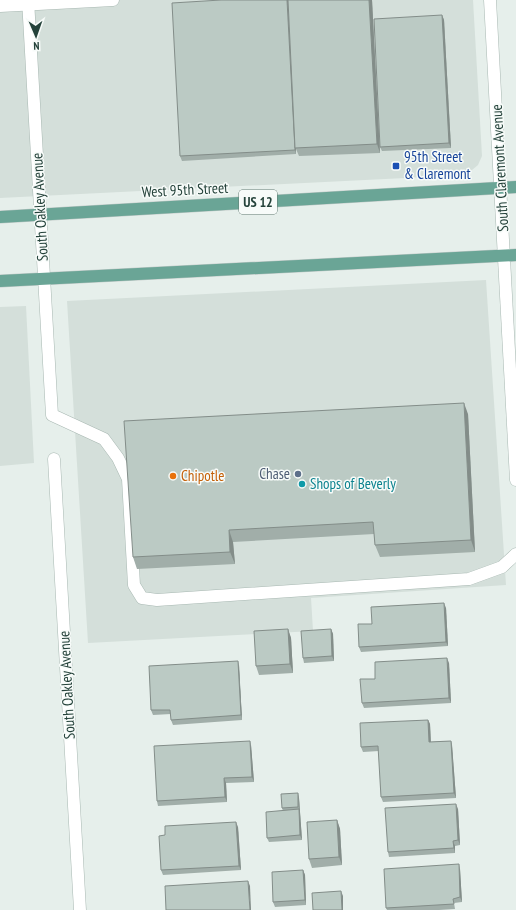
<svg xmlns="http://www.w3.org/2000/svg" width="516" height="910" font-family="'PT Sans Narrow',sans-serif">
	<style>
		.built { fill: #d4dfda }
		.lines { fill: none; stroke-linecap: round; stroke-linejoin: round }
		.minor-casing { stroke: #a8b8b2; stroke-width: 13 }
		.major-casing { stroke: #c2cac8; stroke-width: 13 }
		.minor { stroke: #fff; stroke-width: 12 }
		.major { stroke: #6aa596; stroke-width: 12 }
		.wall { fill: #a1aea9 }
		.shaded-wall { fill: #838d89 }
		.building { fill: #bbcac4; stroke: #838d89 }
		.transit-dot { fill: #1a4fb4; stroke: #f7fbf9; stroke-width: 1.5 }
		.service-dot { fill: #5c6f8a; stroke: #f7fbf9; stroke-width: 1.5 }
		.food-dot { fill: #e8710a; stroke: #f7fbf9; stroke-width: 1.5 }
		.culture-dot { fill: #0f9aa8; stroke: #f7fbf9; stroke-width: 1.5 }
		.labels { text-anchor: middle; stroke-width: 3; stroke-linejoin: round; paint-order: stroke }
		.shield { fill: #f7fbf9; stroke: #637a73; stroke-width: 1 }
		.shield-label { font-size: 14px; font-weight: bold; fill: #24423a }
		.transit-label { font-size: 15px; fill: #164399; stroke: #f7fbf9; text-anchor: start }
		.street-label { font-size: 15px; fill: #24423a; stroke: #f7fbf9 }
		.service-label { font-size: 15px; fill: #4e5e75; stroke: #f7fbf9; text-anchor: end }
		.food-label { font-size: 15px; fill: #c56008; stroke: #f7fbf9; text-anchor: start }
		.culture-label { font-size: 15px; fill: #0d838f; stroke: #f7fbf9; text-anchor: start }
	</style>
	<rect width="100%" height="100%" fill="#e6efeb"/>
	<g class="built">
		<polygon points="113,0 473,0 482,156 478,165 466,175 0,198 0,6"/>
		<polygon points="486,280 506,585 311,598 313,631 88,643 67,301"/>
		<polygon points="26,306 34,463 0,466 0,307"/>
	</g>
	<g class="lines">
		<defs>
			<g id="minor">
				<polyline points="28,0 52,415 104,439 118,458 128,479 134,585 142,598 157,600 469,579 502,567 516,554"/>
				<polyline points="490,0 516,480"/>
				<polyline points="0,6 113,0"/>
				<polyline points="54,459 80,910"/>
			</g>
			<g id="major">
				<polyline points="0,217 516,187"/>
				<polyline points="0,281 516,255"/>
			</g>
		</defs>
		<use href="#minor" class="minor-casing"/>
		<use href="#major" class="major-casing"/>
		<use href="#minor" class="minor"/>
		<use href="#major" class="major"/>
	</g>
	<g class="wall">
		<polygon points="372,0 380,153 299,156 296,149 296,154 182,161 180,156"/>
		<polygon points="442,15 444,20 451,148 382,151 380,147"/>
		<polygon points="468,414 475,552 380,557 375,545 374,534 233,542 235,564 137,569 133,557"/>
		<polygon points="446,608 448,646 361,652 359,647"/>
		<polygon points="288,629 291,638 293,673 259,675 256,666"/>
		<polygon points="331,629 333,634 334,661 304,663 303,658"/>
		<polygon points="449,663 451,703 364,708 362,703"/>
		<polygon points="239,665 242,720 173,725 171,720 171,714 153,715 151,710"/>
		<polygon points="428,720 430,724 431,742 451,741 452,745 456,798 383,802 381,797 379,751 363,752 361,747"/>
		<polygon points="251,745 254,782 226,783 227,802 158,806 157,801"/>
		<polygon points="298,793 299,798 302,840 269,842 267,838 283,811 282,808"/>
		<polygon points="458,809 460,845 455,846 455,853 389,857 388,852"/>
		<polygon points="337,820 340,829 342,865 312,868 309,859"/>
		<polygon points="238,827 241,870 163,875 161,870"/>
		<polygon points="460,869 462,902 454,903 455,909 439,910 387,910 386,908"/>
		<polygon points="303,870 305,875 306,905 275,907 273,902"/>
	</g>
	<g class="shaded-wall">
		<polygon points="287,0 288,0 296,154 295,150"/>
		<polygon points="369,0 372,0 380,153 377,144"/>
		<polygon points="442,15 444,20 451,148 449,143"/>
		<polygon points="464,403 468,414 475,552 471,540"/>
		<polygon points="229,530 233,542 235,564 230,552"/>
		<polygon points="444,603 446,608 448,646 446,642"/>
		<polygon points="288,629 291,638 293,673 290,664"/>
		<polygon points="331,629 333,634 334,661 332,656"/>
		<polygon points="447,658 449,663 451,703 449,698"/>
		<polygon points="238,661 239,665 242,720 241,715"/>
		<polygon points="428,720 430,724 431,747 429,742"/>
		<polygon points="250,741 251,745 254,782 252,777"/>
		<polygon points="451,741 452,745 456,798 454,793"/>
		<polygon points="224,778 226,783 227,802 225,797"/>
		<polygon points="298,793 299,798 302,840 300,835"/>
		<polygon points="456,804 458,809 460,845 458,840"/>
		<polygon points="337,820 340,829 342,865 339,857"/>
		<polygon points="236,822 238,827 241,870 239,866"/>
		<polygon points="453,841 455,846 455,853 454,848"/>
		<polygon points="459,864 460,869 462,902 460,897"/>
		<polygon points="303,870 305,875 306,905 305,900"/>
		<polygon points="248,881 250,886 251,910 250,910"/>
		<polygon points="341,891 343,896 343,910 342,910"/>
	</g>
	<g class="building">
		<polygon points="221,0 287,0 295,150 180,156 172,3"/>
		<polygon points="288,0 369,0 377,144 295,148"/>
		<polygon points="442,15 449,143 380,147 374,19"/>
		<polygon points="464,403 471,540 375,545 373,522 229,530 230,552 133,557 124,421"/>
		<polygon points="444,603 446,642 359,647 358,624 372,624 371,607"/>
		<polygon points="288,629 290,664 256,666 254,631"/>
		<polygon points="331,629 332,656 303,658 301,631"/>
		<polygon points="447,658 449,698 362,703 360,679 375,679 375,662"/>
		<polygon points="238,661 241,715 171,720 170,710 151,710 149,666"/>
		<polygon points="428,720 429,742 451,741 454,793 381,797 378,746 361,747 360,723"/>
		<polygon points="250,741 252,777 224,778 225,797 157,801 154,746"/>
		<polygon points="298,793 298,807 282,808 281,794"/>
		<polygon points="456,804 458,840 453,841 454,848 388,852 385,808"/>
		<polygon points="299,809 300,835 267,838 266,812"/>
		<polygon points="337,820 339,857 309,859 307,822"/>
		<polygon points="236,822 239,866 161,870 159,836 165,835 165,826"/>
		<polygon points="459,864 460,897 453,899 454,904 386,908 384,869"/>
		<polygon points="303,870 305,900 273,902 272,872"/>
		<polygon points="248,881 250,910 166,910 165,886"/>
		<polygon points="341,891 342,910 313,910 312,893"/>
	</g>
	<rect class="transit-dot" x="392" y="162" width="8" height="8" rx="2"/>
	<circle class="service-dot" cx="298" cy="474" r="4"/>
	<circle class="food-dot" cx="173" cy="476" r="4"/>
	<circle class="culture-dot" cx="302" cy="484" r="4"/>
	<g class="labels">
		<rect class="shield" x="239" y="190" width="38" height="24" rx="3"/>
		<g class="shield-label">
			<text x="258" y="207">US 12</text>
		</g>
		<g class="transit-label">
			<text x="404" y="162">95th Street<tspan x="404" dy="17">&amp; Claremont</tspan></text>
		</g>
		<g class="street-label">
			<text transform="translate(500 168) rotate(-93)" y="5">South Claremont Avenue</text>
			<text transform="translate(185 190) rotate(-3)" y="5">West 95th Street</text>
			<text transform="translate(40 207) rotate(-93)" y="5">South Oakley Avenue</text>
			<text transform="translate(67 685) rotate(-93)" y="5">South Oakley Avenue</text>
		</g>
		<g class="service-label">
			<text x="290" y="479">Chase</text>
		</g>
		<g class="food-label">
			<text x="181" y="481">Chipotle</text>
		</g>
		<g class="culture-label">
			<text x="310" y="489">Shops of Beverly</text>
		</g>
	</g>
	<g transform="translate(36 36) rotate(178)" stroke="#f7fbf9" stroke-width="3" paint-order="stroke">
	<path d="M0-3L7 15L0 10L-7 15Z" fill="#24423a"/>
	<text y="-6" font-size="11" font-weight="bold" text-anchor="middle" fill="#24423a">N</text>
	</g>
</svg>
